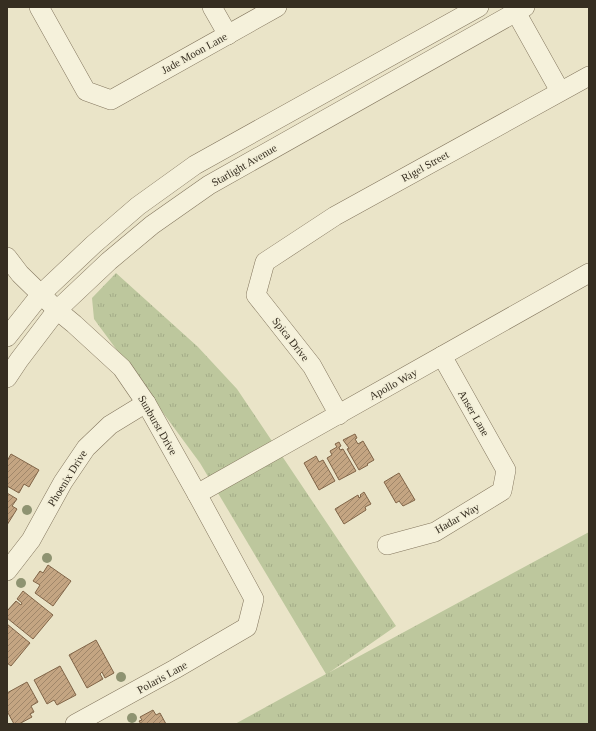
<svg xmlns="http://www.w3.org/2000/svg" width="596" height="731" font-family="Georgia,serif">
	<style>
		.park { fill: url(#park-tufts) }
		.building { fill: url(#building-hatch); stroke: #816548 }
		.lines { fill: none; stroke-linecap: round; stroke-linejoin: round }
		.minor-casing { stroke: #84775f; stroke-width: 20 }
		.minor { stroke: #f5f1db; stroke-width: 19 }
		.tree { fill: #8e9371 }
		.labels { text-anchor: middle; stroke-width: 3; stroke-linejoin: round; paint-order: stroke }
		.street-label { font-size: 11px; fill: #362e21; stroke: #f2eed7 }
	</style>
	<defs>
		<pattern id="park-tufts" width="24" height="20" patternUnits="userSpaceOnUse"><rect width="24" height="20" fill="#bdc79d"/><path d="M3 7l-1-3M5 7V3M7 7l1-3M15 17l-1-3M17 17v-4M19 17l1-3" fill="none" stroke="#a3ab87"/></pattern>
		<pattern id="building-hatch" width="6" height="6" patternUnits="userSpaceOnUse"><rect width="6" height="6" fill="#c4a582"/><path d="M-1 1l2-2M0 6l6-6M5 7l2-2" fill="none" stroke="#a0876a"/></pattern>
	</defs>
	<rect width="100%" height="100%" fill="#eae4c8"/>
	<polygon class="park" points="116,273 198,347 237,389 396,626 330,672 589,532 589,724 235,724 326,674 200,463 94,319 92,298"/>
	<g class="building">
		<polygon points="355,434 357,438 355,439 358,444 363,441 374,460 367,464 368,465 359,470 347,449 349,448 343,440"/>
		<polygon points="339,442 341,446 339,447 340,450 343,449 356,471 339,480 327,458 332,455 330,451 337,447 335,444"/>
		<polygon points="11,454 39,470 29,487 24,484 19,493 7,486 7,461"/>
		<polygon points="316,456 319,462 323,460 335,481 319,490 304,463"/>
		<polygon points="399,473 415,500 403,506 399,501 396,503 384,482"/>
		<polygon points="364,492 371,504 365,507 366,510 344,524 335,509 358,495 359,498 361,496 360,495"/>
		<polygon points="7,493 17,499 12,506 17,509 7,525"/>
		<polygon points="48,565 71,581 53,606 35,593 40,585 33,581 40,571 43,573"/>
		<polygon points="23,591 53,615 33,639 7,618 7,611 16,601 21,605 22,603 17,599"/>
		<polygon points="7,624 30,643 11,666 7,663"/>
		<polygon points="96,640 114,673 105,678 102,672 100,674 103,679 87,688 69,655"/>
		<polygon points="60,666 76,695 57,705 54,700 47,704 34,680"/>
		<polygon points="27,682 38,702 31,706 34,712 30,714 32,717 19,724 14,724 7,711 7,693"/>
		<polygon points="153,710 156,715 160,713 166,724 141,724 139,721 142,720 140,717"/>
	</g>
	<g class="lines">
		<defs>
			<g id="minor">
				<polyline points="39,7 86,91 111,100 277,7"/>
				<polyline points="212,7 228,35"/>
				<polyline points="513,7 560,91"/>
				<polyline points="7,257 20,274 57,310 74,324 122,368 146,403 197,494 254,599 247,627 175,669 75,724"/>
				<polyline points="7,337 41,294 94,244 138,206 195,165 479,7"/>
				<polyline points="7,378 19,360 57,310 109,261 152,225 209,185 525,7"/>
				<polyline points="339,415 312,366 256,295 265,262 335,216 589,76"/>
				<polyline points="197,494 589,273"/>
				<polyline points="387,545 435,532 502,491 506,470 442,356"/>
				<polyline points="7,571 31,540 63,482 86,448 110,425 146,403"/>
			</g>
		</defs>
		<use href="#minor" class="minor-casing"/>
		<use href="#minor" class="minor"/>
	</g>
	<g class="tree">
		<circle cx="27" cy="510" r="5"/>
		<circle cx="47" cy="558" r="5"/>
		<circle cx="21" cy="583" r="5"/>
		<circle cx="121" cy="677" r="5"/>
		<circle cx="132" cy="718" r="5"/>
	</g>
	<g class="labels">
		<g class="street-label">
			<text transform="translate(194 53) rotate(-29)" y="4">Jade Moon Lane</text>
			<text transform="translate(244 165) rotate(-30)" y="4">Starlight Avenue</text>
			<text transform="translate(425 166) rotate(-29)" y="4">Rigel Street</text>
			<text transform="translate(291 339) rotate(52)" y="4">Spica Drive</text>
			<text transform="translate(393 384) rotate(-29)" y="4">Apollo Way</text>
			<text transform="translate(474 413) rotate(60)" y="4">Anser Lane</text>
			<text transform="translate(158 425) rotate(60)" y="4">Sunburst Drive</text>
			<text transform="translate(67 478) rotate(-58)" y="4">Phoenix Drive</text>
			<text transform="translate(457 518) rotate(-30)" y="4">Hadar Way</text>
			<text transform="translate(162 677) rotate(-29)" y="4">Polaris Lane</text>
		</g>
	</g>
	<rect width="596" height="731" fill="none" stroke="#362e21" stroke-width="16"/>
</svg>
